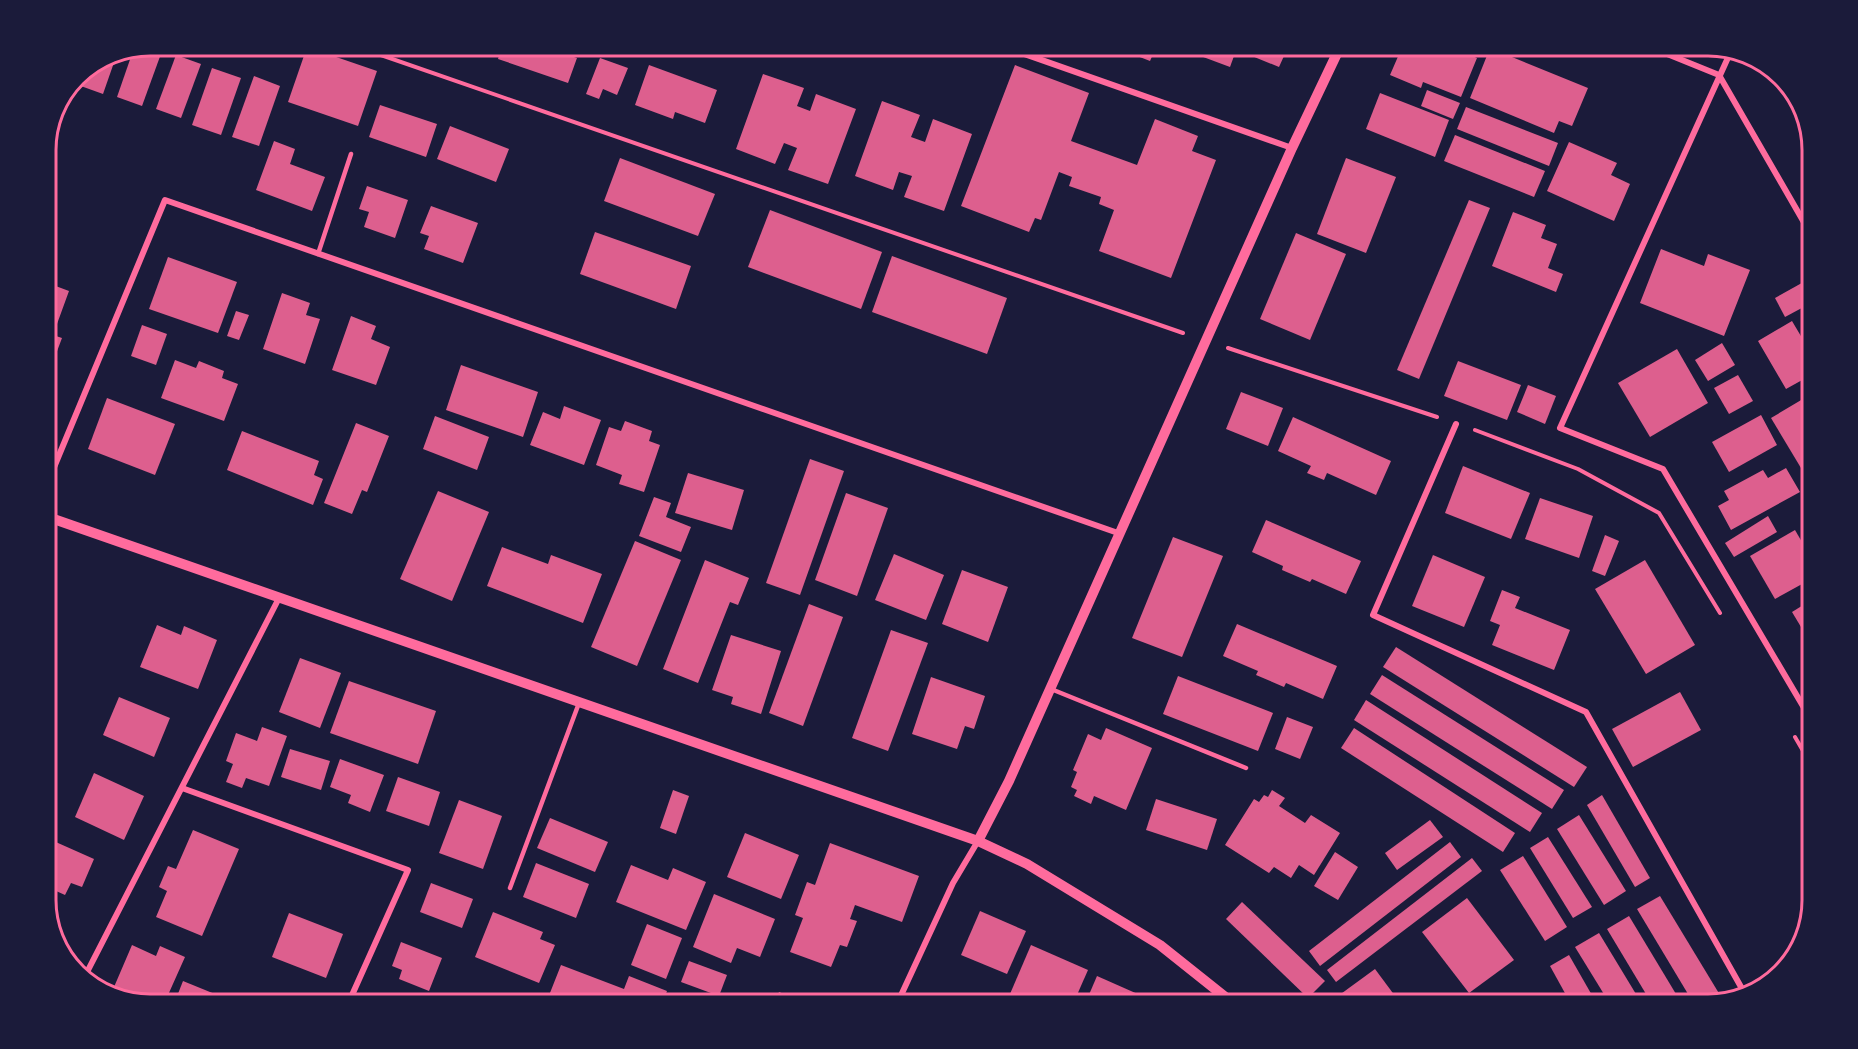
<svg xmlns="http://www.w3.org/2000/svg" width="1858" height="1049" font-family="'Sofia Sans Condensed',sans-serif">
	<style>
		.building { fill: #dd5f8e }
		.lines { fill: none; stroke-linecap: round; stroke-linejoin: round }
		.path { stroke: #ff6b9d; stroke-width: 4 }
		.service { stroke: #ff6b9d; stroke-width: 4.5 }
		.minor { stroke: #ff6b9d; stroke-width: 6 }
		.tertiary { stroke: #ff6b9d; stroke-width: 10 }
		.rim { fill: none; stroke: #ff6b9d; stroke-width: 3 }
	</style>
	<rect width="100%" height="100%" fill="#1b1b3a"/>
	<g class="building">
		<polygon points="148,45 162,51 142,106 117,97 134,48"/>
		<polygon points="454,45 487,45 483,56"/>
		<polygon points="502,45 565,45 562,53 577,58 568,83 498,59"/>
		<polygon points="1109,45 1157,45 1150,61"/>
		<polygon points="1171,45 1238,45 1230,67"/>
		<polygon points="1251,45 1289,45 1279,67 1247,54"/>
		<polygon points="1403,45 1447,45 1477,58 1461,97 1423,82 1421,88 1390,75"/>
		<polygon points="1687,45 1709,45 1713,46 1709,55"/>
		<polygon points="307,47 377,71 358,126 288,102"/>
		<polygon points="1490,48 1588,88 1572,126 1559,121 1554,133 1470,98"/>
		<polygon points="118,51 103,94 78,85 83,71 110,53"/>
		<polygon points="176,55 201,64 181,118 156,109"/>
		<polygon points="600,58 628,68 617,95 603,89 599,99 586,94"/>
		<polygon points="649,65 717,90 705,123 675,112 673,119 635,105"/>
		<polygon points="1015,65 1089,93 1071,141 1137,165 1155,119 1198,136 1192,151 1216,160 1171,278 1099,251 1114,210 1099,204 1101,197 1069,186 1072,177 1059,172 1041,220 1035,218 1029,232 961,206"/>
		<polygon points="212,68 241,78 221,135 192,125"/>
		<polygon points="763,74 804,88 797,106 810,111 816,94 856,109 828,184 788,170 797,148 784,143 775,164 736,149"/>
		<polygon points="254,76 280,86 259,146 232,137"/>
		<polygon points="1427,90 1460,103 1453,119 1421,106"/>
		<polygon points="1380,93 1449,120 1435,157 1366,129"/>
		<polygon points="882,101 920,115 911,137 925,142 933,119 972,134 944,211 904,197 912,176 899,172 893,190 855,176"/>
		<polygon points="380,105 437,124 426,157 369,137"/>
		<polygon points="1466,107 1558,143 1549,166 1457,129"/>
		<polygon points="450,126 509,149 496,182 437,159"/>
		<polygon points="1455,135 1545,171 1534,197 1444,161"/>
		<polygon points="274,141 295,149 290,164 325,177 312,211 256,190"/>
		<polygon points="1569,142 1617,163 1611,175 1630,184 1614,221 1547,191"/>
		<polygon points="620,158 715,194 698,236 604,201"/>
		<polygon points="1346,158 1396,177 1366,253 1317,234"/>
		<polygon points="367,186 408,200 395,238 364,227 369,212 359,209"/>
		<polygon points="1469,200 1490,208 1419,379 1397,370"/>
		<polygon points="431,206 478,223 463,263 424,249 429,236 420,233"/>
		<polygon points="770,210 882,252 861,309 748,267"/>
		<polygon points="1513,212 1546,225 1541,238 1557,244 1548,268 1563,274 1556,292 1492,266"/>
		<polygon points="595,232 691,266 676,309 580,274"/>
		<polygon points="1296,233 1346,254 1310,340 1260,319"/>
		<polygon points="1661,249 1704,266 1708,254 1750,270 1724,336 1640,303"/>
		<polygon points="892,256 1007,298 987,354 872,312"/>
		<polygon points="168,257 237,282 218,333 149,309"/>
		<polygon points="1809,279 1813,286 1813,302 1785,317 1775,298"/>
		<polygon points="45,282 69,291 53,335 62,338 47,378 45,378"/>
		<polygon points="282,293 310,303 306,315 320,319 305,364 263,349"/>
		<polygon points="236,311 249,315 239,340 227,336"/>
		<polygon points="351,316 376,326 371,339 390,347 376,385 332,370"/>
		<polygon points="1792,321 1808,348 1813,346 1813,374 1786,389 1758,341"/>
		<polygon points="142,325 167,334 156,365 131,356"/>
		<polygon points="1722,343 1735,365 1708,381 1695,360"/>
		<polygon points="1677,349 1708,403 1650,437 1618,383"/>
		<polygon points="175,360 196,368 199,361 224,371 222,378 238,384 224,421 161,398"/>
		<polygon points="1458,361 1521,385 1507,420 1444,396"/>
		<polygon points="461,365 538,392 523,437 446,410"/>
		<polygon points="1738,375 1753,401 1729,414 1714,388"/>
		<polygon points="1528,385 1556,396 1545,424 1517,412"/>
		<polygon points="1241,392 1283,408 1268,446 1226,429"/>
		<polygon points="1813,393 1813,488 1771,418"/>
		<polygon points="107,398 175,424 155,475 88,449"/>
		<polygon points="564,406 601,420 584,465 530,445 543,412 560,419"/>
		<polygon points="1761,415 1777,445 1729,472 1712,442"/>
		<polygon points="435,416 489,437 477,470 423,449"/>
		<polygon points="1293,417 1391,461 1376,495 1327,473 1324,480 1307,473 1311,466 1278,451"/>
		<polygon points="625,421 652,431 649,441 660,445 644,492 619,484 622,475 596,465 609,427 621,431"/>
		<polygon points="356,423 389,436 367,492 362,490 352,514 324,503"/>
		<polygon points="242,431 319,461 314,475 323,479 313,505 227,470"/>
		<polygon points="810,459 844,471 800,595 766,583"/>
		<polygon points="1463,466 1530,493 1511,539 1445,513"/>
		<polygon points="1786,468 1800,492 1731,530 1718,506 1729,500 1724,491 1763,470 1768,478"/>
		<polygon points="688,473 744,490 732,530 675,513"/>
		<polygon points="438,491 489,512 452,601 400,579"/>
		<polygon points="846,493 888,508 857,596 815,580"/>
		<polygon points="654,497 671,503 666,517 691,527 681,552 639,536"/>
		<polygon points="1540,498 1593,516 1579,558 1525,539"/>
		<polygon points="1768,516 1777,532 1734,557 1725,543"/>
		<polygon points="1266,520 1361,561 1346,594 1312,579 1310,582 1282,570 1283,566 1252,552"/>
		<polygon points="1795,530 1813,561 1813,578 1775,599 1750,556"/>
		<polygon points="1605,535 1619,541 1605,576 1592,571"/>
		<polygon points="1173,537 1223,556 1182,657 1132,638"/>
		<polygon points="635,541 681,560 637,666 591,647"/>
		<polygon points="502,547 548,564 551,555 602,574 583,623 487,586"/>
		<polygon points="894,554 944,575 926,620 875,600"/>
		<polygon points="1433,555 1485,577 1464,627 1412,606"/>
		<polygon points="705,560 749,578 738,605 730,602 698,683 663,669"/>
		<polygon points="1645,560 1695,645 1646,674 1595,589"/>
		<polygon points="962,570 1008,587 988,642 942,624"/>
		<polygon points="1502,590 1520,597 1515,608 1570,630 1554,670 1492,645 1500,625 1490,621"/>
		<polygon points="1813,599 1813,647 1792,612"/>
		<polygon points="809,604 843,617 803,726 769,713"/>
		<polygon points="1237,624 1337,666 1323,699 1286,683 1284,687 1256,675 1258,671 1223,656"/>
		<polygon points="157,625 181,635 184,626 217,640 198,689 140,667"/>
		<polygon points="891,630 928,643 888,751 852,738"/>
		<polygon points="731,635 781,651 761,714 731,704 733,697 712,690"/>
		<polygon points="1396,647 1587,767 1574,787 1383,667"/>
		<polygon points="300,658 341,673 320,728 279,712"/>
		<polygon points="1382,675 1564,790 1552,809 1370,694"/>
		<polygon points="1178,676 1273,713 1258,751 1163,714"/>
		<polygon points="931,677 985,696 974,729 965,726 957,749 912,734"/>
		<polygon points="349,681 436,711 418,764 330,733"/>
		<polygon points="1680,692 1701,730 1633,767 1612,729"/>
		<polygon points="119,697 170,718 154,757 103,735"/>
		<polygon points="1366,700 1542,813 1530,832 1354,720"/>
		<polygon points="1287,717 1313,727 1300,759 1275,749"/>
		<polygon points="262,727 287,736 269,786 246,778 242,788 226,782 233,764 226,761 236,733 257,741"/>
		<polygon points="1106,728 1152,748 1126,810 1094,796 1091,804 1074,796 1077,790 1071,787 1077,772 1073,770 1088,734 1101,740"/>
		<polygon points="1354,728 1515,833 1503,852 1341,748"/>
		<polygon points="290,749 330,761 321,790 281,777"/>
		<polygon points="340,759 384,775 370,812 348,803 351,795 330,787"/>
		<polygon points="94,773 144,796 124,840 75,817"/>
		<polygon points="398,777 440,792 429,826 386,811"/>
		<polygon points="673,790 689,796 676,834 660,828"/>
		<polygon points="1272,790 1285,798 1279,806 1305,823 1311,815 1340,833 1314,875 1299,865 1291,878 1274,867 1269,873 1225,845 1254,799 1259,802 1264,795 1268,797"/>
		<polygon points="1602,795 1650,878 1635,887 1587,805"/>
		<polygon points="1156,799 1217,819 1207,850 1146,830"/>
		<polygon points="459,800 502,816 483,869 439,853"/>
		<polygon points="1579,815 1626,891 1604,905 1557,829"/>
		<polygon points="550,818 608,842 595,872 537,848"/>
		<polygon points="1430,820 1443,837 1397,870 1385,853"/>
		<polygon points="193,830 239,849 202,936 156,917 167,891 159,887 168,866 176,869"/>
		<polygon points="745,833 799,855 781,899 727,877"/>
		<polygon points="1548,837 1592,907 1573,918 1530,848"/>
		<polygon points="49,839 94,859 82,887 71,883 65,895 45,886 45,847"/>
		<polygon points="1450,842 1461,857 1320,966 1309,951"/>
		<polygon points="830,843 919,876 902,922 855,905 850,919 857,921 847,947 840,945 831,967 790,952 803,918 795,915 807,882 815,885"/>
		<polygon points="1335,852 1358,867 1338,900 1314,886"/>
		<polygon points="1523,856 1567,927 1545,941 1500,870"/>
		<polygon points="1472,858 1482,871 1336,982 1327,970"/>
		<polygon points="536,863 589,884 576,918 523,897"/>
		<polygon points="631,865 668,880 673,868 706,882 686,930 616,902"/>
		<polygon points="431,883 473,899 462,928 420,912"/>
		<polygon points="714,894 775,919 760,957 737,948 731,963 693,947"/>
		<polygon points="1660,896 1723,1000 1709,1004 1694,1004 1637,909"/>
		<polygon points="1467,898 1514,960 1469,993 1422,932"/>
		<polygon points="1242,902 1325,981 1308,998 1226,919"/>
		<polygon points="980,911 1026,931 1007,974 961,955"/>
		<polygon points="493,912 543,932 540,939 555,945 539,983 475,957"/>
		<polygon points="289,913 343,934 326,978 272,957"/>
		<polygon points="1629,916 1682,1004 1652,1004 1607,929"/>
		<polygon points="647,924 682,938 666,979 631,965"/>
		<polygon points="1599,933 1642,1004 1610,1004 1575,947"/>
		<polygon points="401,942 442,958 429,991 399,979 402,970 392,966"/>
		<polygon points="132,945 156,956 160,946 185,957 164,1004 149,1004 111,994"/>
		<polygon points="1031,945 1088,970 1073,1004 1033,1004 1010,994"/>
		<polygon points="1569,955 1597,1004 1571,1004 1550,966"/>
		<polygon points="689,961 727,975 719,996 681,982"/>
		<polygon points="561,965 624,989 629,976 667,991 662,1004 549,1004 546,1003"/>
		<polygon points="1375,969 1401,1004 1343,1004 1338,996"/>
		<polygon points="1097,976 1149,999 1147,1004 1085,1004"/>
		<polygon points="183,981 232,1001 231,1004 174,1004"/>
		<polygon points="779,992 809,1004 774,1004"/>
	</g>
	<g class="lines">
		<g class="path">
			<polyline points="352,45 1183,333"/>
			<polyline points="1228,348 1437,417"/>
			<polyline points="1475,430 1578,469 1659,513 1720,613"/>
			<polyline points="1795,737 1813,768"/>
		</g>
		<g class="service">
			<polyline points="318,254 351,154"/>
			<polyline points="1051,689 1246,768"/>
			<polyline points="510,888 579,703"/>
		</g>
		<g class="minor">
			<polyline points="999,45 1292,148"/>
			<polyline points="1645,45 1719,75 1813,238"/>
			<polyline points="1731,51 1560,428 1663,469 1813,723"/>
			<polyline points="1456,424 1373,615 1586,712 1745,994"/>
			<polyline points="45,489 165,200 1118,533"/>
			<polyline points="182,788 408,870 348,1004"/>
			<polyline points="84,978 279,598"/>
			<polyline points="897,1004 953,883 978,841"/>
		</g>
		<g class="tertiary">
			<polyline points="45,516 978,841 1027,864 1160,945 1234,1004"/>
			<polyline points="978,841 1009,781 1292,148 1341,45"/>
		</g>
	</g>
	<path d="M0 0H1858V1049H0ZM150 56H1708A94 94 0 0 1 1802 150V900A94 94 0 0 1 1708 994H150A94 94 0 0 1 56 900V150A94 94 0 0 1 150 56Z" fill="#1b1b3a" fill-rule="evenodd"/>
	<path class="rim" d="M150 56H1708A94 94 0 0 1 1802 150V900A94 94 0 0 1 1708 994H150A94 94 0 0 1 56 900V150A94 94 0 0 1 150 56Z"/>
</svg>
